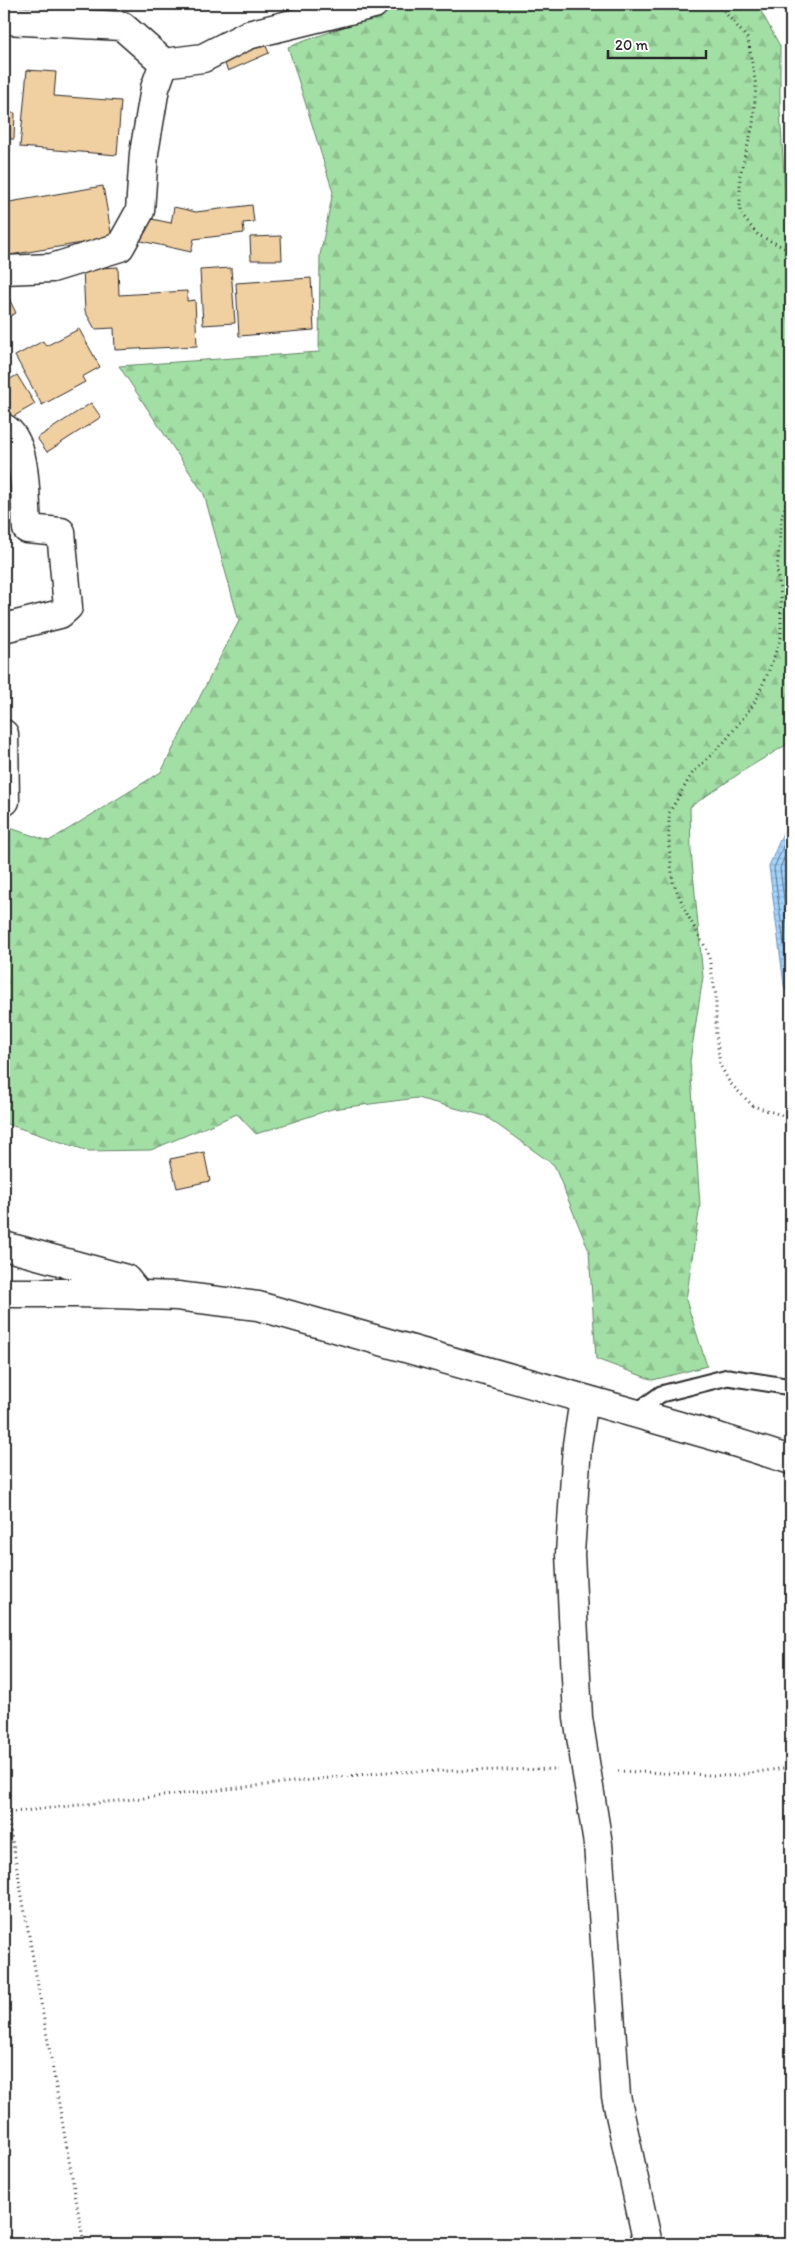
<svg xmlns="http://www.w3.org/2000/svg" width="795" height="2248" font-family="Itim,sans-serif">
	<style>
		.forest { fill: url(#forest-firs); stroke: #668568 }
		.water { fill: url(#water-rules); stroke: #7290aa }
		.lines { fill: none; stroke-linecap: round; stroke-linejoin: round }
		.shore { stroke: #5a6f80; stroke-width: 1 }
		.building { fill: #f0cfa1; stroke: #2b2b2b }
		.service-casing { stroke: #2b2b2b; stroke-width: 19 }
		.minor-casing { stroke: #2b2b2b; stroke-width: 31 }
		.path { stroke: #2b2b2b; stroke-width: 3; stroke-dasharray: 1 4; stroke-linecap: butt }
		.service { stroke: #fff; stroke-width: 15 }
		.minor { stroke: #fff; stroke-width: 28 }
	</style>
	<defs>
		<pattern id="forest-firs" width="22" height="20" patternUnits="userSpaceOnUse" patternTransform="scale(1.25)"><rect width="22" height="20" fill="#a2dfa5"/><path d="M5 1l3.5 6h-7zM16 11l3.5 6h-7z" fill="#8cc08e"/></pattern>
		<pattern id="water-rules" width="6" height="5" patternUnits="userSpaceOnUse" patternTransform="scale(1.25)"><rect width="6" height="5" fill="#a1d4ff"/><path d="M0 2.5h6" fill="none" stroke="#8bb6db"/></pattern>
	</defs>
	<rect width="100%" height="100%" fill="#fff"/>
	<filter id="ink" filterUnits="userSpaceOnUse"><feTurbulence type="fractalNoise" baseFrequency=".02" numOctaves="2"/><feDisplacementMap in="SourceGraphic" scale="10" xChannelSelector="R" yChannelSelector="G"/><feConvolveMatrix kernelMatrix="1 2 1 2 8 2 1 2 1" color-interpolation-filters="sRGB"/></filter>
	<g filter="url(#ink)">
		<polygon class="forest" points="407,4 757,4 780,46 780,111 785,190 791,190 791,742 746,769 690,807 691,851 703,977 690,1061 700,1205 686,1300 707,1366 653,1380 596,1359 589,1251 554,1165 485,1116 417,1098 332,1109 256,1134 237,1114 151,1150 88,1151 4,1123 4,826 49,841 161,772 239,621 204,494 119,366 319,352 320,255 333,192 288,47"/>
		<polygon class="water" points="785,828 791,829 791,1005 784,985 769,866"/>
		<g class="lines">
			<g class="shore">
				<polyline points="791,833 788,835 774,868 789,983 791,990"/>
				<polyline points="791,842 780,868 791,954"/>
			</g>
		</g>
		<g class="building">
			<polygon points="261,35 269,53 228,71 220,53"/>
			<polygon points="27,70 56,72 54,96 121,101 117,155 20,147"/>
			<polygon points="4,113 15,113 14,139 4,139"/>
			<polygon points="103,186 112,238 4,256 4,203"/>
			<polygon points="252,205 254,222 243,223 244,233 194,239 191,252 137,240 142,217 171,223 174,207 196,212"/>
			<polygon points="281,236 282,260 251,260 250,237"/>
			<polygon points="118,267 119,295 187,291 187,301 195,300 197,346 115,350 114,328 95,329 85,311 83,269"/>
			<polygon points="231,268 235,323 203,325 200,270"/>
			<polygon points="311,278 314,330 239,336 236,283"/>
			<polygon points="4,288 16,313 4,319"/>
			<polygon points="79,329 100,367 82,377 85,382 42,405 15,356 43,341 46,346"/>
			<polygon points="17,375 35,404 4,422 4,383"/>
			<polygon points="91,403 101,417 47,452 37,438"/>
			<polygon points="204,1152 210,1181 177,1188 170,1159"/>
		</g>
		<g class="lines">
			<defs>
				<polyline id="service" points="633,1414 661,1394 728,1377 791,1387"/>
				<g id="minor">
					<polyline points="4,20 122,26 164,63 203,58 248,35 374,4"/>
					<polyline points="4,270 52,268 120,247 140,211 144,153 155,88 164,63"/>
					<path d="M4,428C28,440 25,504 27,529L61,532L68,607L60,614L4,628"/>
					<polyline points="4,734 5,801"/>
					<polyline points="4,1246 126,1279 139,1295"/>
					<polyline points="4,1293 78,1293 177,1296 258,1306 718,1437 791,1460"/>
					<polyline points="584,1400 577,1445 570,1554 578,1718 598,1844 616,2096 648,2244"/>
				</g>
			</defs>
			<use href="#service" class="service-casing"/>
			<use href="#minor" class="minor-casing"/>
			<g class="path">
				<polyline points="711,4 722,9 748,39 756,86 753,125 740,175 740,213 758,235 791,251"/>
				<polyline points="791,489 782,515 777,570 781,596 781,637 768,673 753,705 726,740 692,774 669,813 669,846 673,882 688,916 708,952 716,996 716,1033 720,1065 730,1083 753,1106 791,1118"/>
				<polyline points="618,1771 731,1776 791,1767"/>
				<polyline points="7,1812 84,2244"/>
				<polyline points="4,1813 386,1772 557,1769"/>
			</g>
			<use href="#service" class="service"/>
			<use href="#minor" class="minor"/>
		</g>
	</g>
	<rect width="795" height="2248" fill="none" stroke="#fff" stroke-width="20"/>
	<rect x="10" y="10" width="775" height="2228" fill="none" stroke="#2b2b2b" stroke-width="2" filter="url(#ink)"/>
	<path d="M608 50v8h98v-8" fill="none" stroke="#2b2b2b" stroke-width="2.5"/>
	<text x="615" y="50" font-size="15" fill="#2b2b2b" stroke="#ffffff" stroke-width="4" paint-order="stroke">20 m</text>
</svg>
